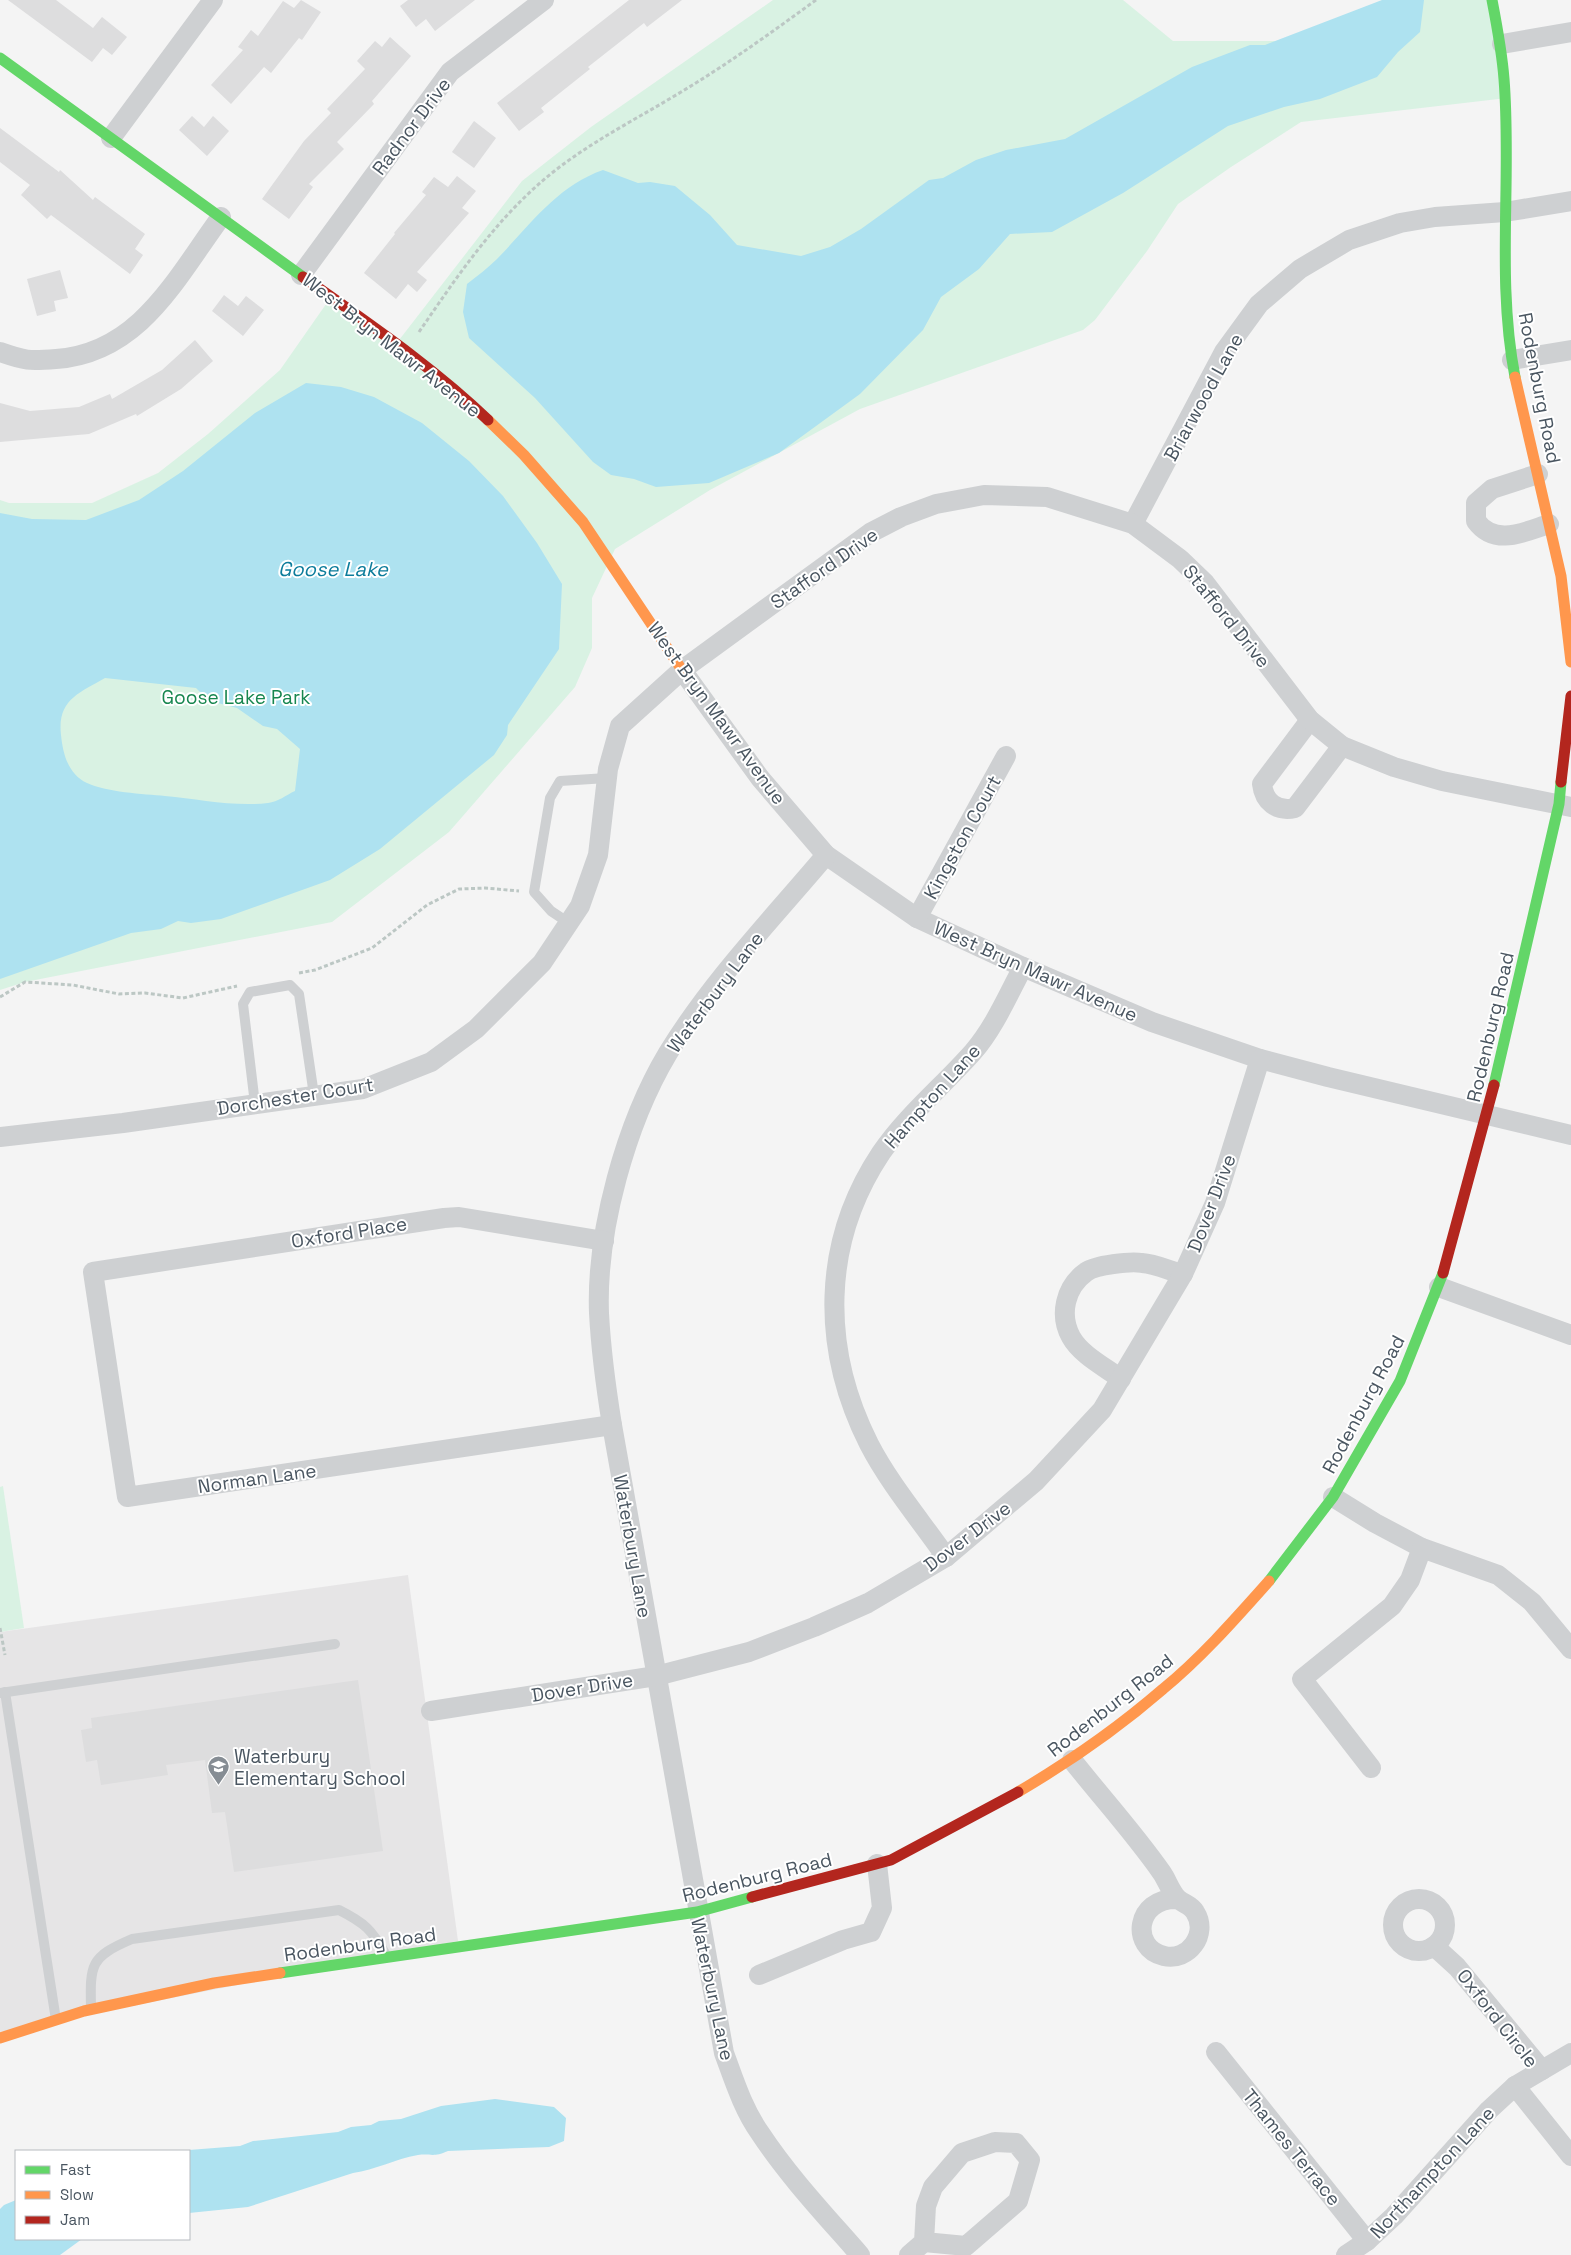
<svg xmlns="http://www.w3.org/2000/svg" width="1571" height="2255" font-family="'Space Grotesk',sans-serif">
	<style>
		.education { fill: #e6e5e6 }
		.green { fill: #d9f2e3 }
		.water { fill: #aee2f0; fill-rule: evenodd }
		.building { fill: #ddddde }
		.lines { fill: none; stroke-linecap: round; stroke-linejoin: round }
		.path { stroke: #bcc7c4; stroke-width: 3; stroke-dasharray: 4 2.5; stroke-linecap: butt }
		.lane { stroke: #ced0d2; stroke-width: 10 }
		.street { stroke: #ced0d2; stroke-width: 20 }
		.fast { stroke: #63d668; stroke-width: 11 }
		.slow { stroke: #ff974d; stroke-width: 11 }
		.jam { stroke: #b3261e; stroke-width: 11 }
		.labels { text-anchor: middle; stroke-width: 4; stroke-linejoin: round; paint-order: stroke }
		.street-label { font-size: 19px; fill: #4a5661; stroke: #fff }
		.park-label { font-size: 19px; fill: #17864f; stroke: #fff }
		.poi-label { font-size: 19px; fill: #4a5661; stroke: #fff; text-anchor: start }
		.water-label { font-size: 20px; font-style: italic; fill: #0c7c9b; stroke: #fff }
	</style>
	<rect width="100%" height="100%" fill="#f4f4f4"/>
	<polygon class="education" points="408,1575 458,1941 0,2032 0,1632"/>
	<g class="green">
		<polygon points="773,0 1123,0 1173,41 1300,41 1395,0 1492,0 1507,98 1301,122 1231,167 1178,204 1147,251 1095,320 1083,330 860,409 710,490 615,549 592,598 592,648 575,687 449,832 332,922 25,982 0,990 0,500 9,503 92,503 158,473 208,434 280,370 331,297 396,344 522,181 591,127"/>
		<polygon points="3,1486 24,1628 0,1632 0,1487"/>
	</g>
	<g class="water">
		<path d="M1382,0H1424L1420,32L1398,52L1377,77L1320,99L1284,107L1228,126L1123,193L1052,232L1010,234L979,269L941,297L923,330L860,394L779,453L709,483L656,487L634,479L611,475L593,462L535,398L469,338L463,312L467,284C477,276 488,268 497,259C530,225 557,186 603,170L638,183L650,182L675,186L710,215L737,245L801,256L830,247L861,229L929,180L943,178L976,160L1006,150L1065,139L1192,67L1250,45H1265Z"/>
		<path d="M306,383L341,387L374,397L422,423L469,461L503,496L537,543L562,584L559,649L508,725L507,735L494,755L380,849L330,880L221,919L191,923L178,921L161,929L131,933L0,979V513L32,519L86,520L139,500L183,471L255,413ZM105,678L196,688L201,693L208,695L218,703L237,708L263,726L277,729L300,749L295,791C286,795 278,802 268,803C234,807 198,799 165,796C144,794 105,792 87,783C68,774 63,754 61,735C57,700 79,693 105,678Z"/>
		<path d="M495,2099L554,2107L566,2118L564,2141L549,2147L448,2151C432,2158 431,2153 418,2155C395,2159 375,2170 353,2173L248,2207L189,2213V2151H176L240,2146L253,2141L338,2132L351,2127L371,2125L379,2121L401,2119L441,2106Z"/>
		<polygon points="16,2200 16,2239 82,2239 60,2255 0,2255 0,2209 4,2205"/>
	</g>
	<g class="building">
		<polygon points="8,0 56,0 93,28 102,17 127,37 112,55 103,48 92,62"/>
		<polygon points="301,0 321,12 302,40 299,38 271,73 264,67 231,104 211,85 243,50 238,47 251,30 258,36 283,1 294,8"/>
		<polygon points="408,0 475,0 435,31 426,19 416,27 400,6"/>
		<polygon points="629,0 682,0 647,27 644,23 588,67 590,69 541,108 544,112 519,131 497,103"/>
		<polygon points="390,37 411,56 372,101 374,104 337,142 344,149 309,184 313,187 289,219 262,199 304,141 331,113 327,109 365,69 357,61 375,41 382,47"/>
		<polygon points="192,116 204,127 213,116 229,131 207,156 179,130"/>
		<polygon points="474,121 496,138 474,168 452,152"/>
		<polygon points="0,128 59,172 60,170 93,200 95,197 145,234 135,249 143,255 130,274 51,215 47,219 21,195 30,185 0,162"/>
		<polygon points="457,176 476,191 462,208 469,213 417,272 427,280 417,292 408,284 396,299 364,273 395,234 394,233 426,195 422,192 434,177 448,187"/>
		<polygon points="60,270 68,298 54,301 56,311 37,316 27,279"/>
		<polygon points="224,295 238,306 246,296 264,310 243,336 212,311"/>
		<polygon points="195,340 213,361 181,389 137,416 136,414 89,434 0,442 0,403 30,411 79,407 110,394 112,399 162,370"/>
		<polygon points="358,1680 383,1851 234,1872 225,1812 212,1813 205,1760 166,1765 168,1775 101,1785 97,1760 86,1762 81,1730 92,1728 91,1718"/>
	</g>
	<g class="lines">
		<g class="path">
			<path d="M419,332C452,284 485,235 527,195C573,150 627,125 681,92C728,64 772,32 816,0"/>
			<polyline points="299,973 315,970 372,948 427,905 459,889 485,888 519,891"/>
			<polyline points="0,997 25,982 73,985 119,994 145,993 183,998 237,986"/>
			<polyline points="0,1628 5,1655"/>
		</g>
		<g class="lane">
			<polyline points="569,923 551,911 534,892 550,798 560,781 607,778"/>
			<polyline points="255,1104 243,1004 250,992 290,985 299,994 314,1095"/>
			<polyline points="5,1692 56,2020"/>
			<polyline points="0,1693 335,1644"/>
			<path d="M91,2009C90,1964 90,1957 132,1939L339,1910C365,1923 372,1930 386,1955"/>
		</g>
		<g class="street">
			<polyline points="1502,44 1571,32"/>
			<polyline points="111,138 213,0"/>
			<polyline points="301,275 450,72 544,0"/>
			<path d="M0,352C25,361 29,361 56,359C140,353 176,278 221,217"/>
			<polyline points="1512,360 1571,350"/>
			<path d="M1538,474L1492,489L1476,503V521C1495,547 1524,532 1549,524"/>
			<polyline points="1133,524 1224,352 1259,304 1300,269 1349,240 1400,223 1435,217 1505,212 1571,201"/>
			<polyline points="682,670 760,778 826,855 917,918 1023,967 1152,1022 1260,1059 1328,1077 1571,1135"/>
			<path d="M1310,720L1262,784C1264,802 1277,812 1295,808L1342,746"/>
			<path d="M826,855C772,919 712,981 668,1053C626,1123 596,1231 599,1313C601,1351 606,1388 612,1425L724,2053C734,2080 743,2109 760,2133C789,2177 826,2216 860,2255"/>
			<polyline points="917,918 1006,756"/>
			<polyline points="0,1137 123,1123 363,1089 431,1062 476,1029 542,963 580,906 598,855 608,769 620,726 682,670 870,533 901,517 936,504 984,495 1047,497 1133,524 1180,559 1205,583 1310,720 1342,746 1394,767 1442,781 1571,807"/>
			<polyline points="604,1241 459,1217 444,1218 93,1272 127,1497 612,1425"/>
			<polyline points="1439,1287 1571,1335"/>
			<path d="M1121,1379C1105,1367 1081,1355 1071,1337C1059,1315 1065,1287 1086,1272C1095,1265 1131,1261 1142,1263C1156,1264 1170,1271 1183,1274"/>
			<polyline points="1333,1497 1375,1523 1422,1548 1498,1575 1532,1602 1571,1649"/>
			<path d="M946,1557C921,1521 889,1483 869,1444C821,1349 821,1243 881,1153C907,1115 943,1086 973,1052C994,1028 1008,995 1023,967"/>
			<polyline points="431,1711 656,1676 749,1652 814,1627 868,1603 946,1557 1036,1481 1102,1410 1183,1274 1215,1203 1260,1059"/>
			<path d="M1072,1760C1102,1798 1135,1834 1162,1873C1167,1880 1171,1893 1178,1899C1184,1904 1191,1905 1195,1912C1209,1934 1188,1962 1164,1956C1130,1948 1135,1898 1177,1899"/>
			<polyline points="1371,1768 1302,1679 1392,1606 1410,1580 1422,1548"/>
			<circle cx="1419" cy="1925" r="26"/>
			<polyline points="1434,1946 1457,1967 1542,2070"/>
			<polyline points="759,1975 843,1940 871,1932 882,1908 877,1864"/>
			<polyline points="1216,2052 1367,2241"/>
			<polyline points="1515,2086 1571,2156"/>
			<polyline points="909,2255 924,2242 966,2246 1018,2201 1030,2160 1016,2143 995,2142 962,2153 933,2187 926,2206 924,2242"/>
			<polyline points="1346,2255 1367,2241 1394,2216 1489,2110 1515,2086 1571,2053"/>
		</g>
		<g class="fast">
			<path d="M1492,0C1497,26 1502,52 1504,79C1512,179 1496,278 1515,377"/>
			<polyline points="0,58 303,277"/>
			<polyline points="1494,1085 1559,804 1561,782"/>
			<polyline points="1269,1581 1333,1497 1400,1381 1443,1273"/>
			<polyline points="280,1973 697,1912 752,1897"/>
		</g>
		<g class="slow">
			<polyline points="1515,377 1561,576 1571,662"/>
			<polyline points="488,420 524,455 583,522 682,670"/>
			<path d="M1018,1792C1069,1762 1118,1728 1163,1689C1202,1657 1236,1618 1269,1581"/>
			<polyline points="0,2038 84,2011 214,1983 280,1973"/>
		</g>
		<g class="jam">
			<path d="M303,277C366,322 432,366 488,420"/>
			<polyline points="1561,782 1571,696"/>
			<polyline points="1443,1273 1494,1085"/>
			<polyline points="752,1897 891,1860 1018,1792"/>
		</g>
	</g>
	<defs>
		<symbol id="school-pin" viewBox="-11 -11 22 30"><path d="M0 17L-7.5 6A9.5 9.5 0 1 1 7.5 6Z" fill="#868d94" stroke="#fff"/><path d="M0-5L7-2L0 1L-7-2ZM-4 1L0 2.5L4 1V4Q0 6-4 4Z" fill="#fff"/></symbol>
	</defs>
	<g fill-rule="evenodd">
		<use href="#school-pin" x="206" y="1754" width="25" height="34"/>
	</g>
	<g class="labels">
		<g class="street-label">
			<text transform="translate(411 126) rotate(-53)" y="7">Radnor Drive</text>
			<text transform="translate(392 345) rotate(38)" y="7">West Bryn Mawr Avenue</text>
			<text transform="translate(1540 388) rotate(79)" y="7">Rodenburg Road</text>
			<text transform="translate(1203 397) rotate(-61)" y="7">Briarwood Lane</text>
			<text transform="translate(824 568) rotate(-35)" y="7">Stafford Drive</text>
			<text transform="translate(1227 616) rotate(51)" y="7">Stafford Drive</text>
			<text transform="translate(717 713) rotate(54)" y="7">West Bryn Mawr Avenue</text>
			<text transform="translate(962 837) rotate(-61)" y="7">Kingston Court</text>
			<text transform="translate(1036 971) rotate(24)" y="7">West Bryn Mawr Avenue</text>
			<text transform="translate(715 992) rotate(-53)" y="7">Waterbury Lane</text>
			<text transform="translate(1490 1027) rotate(-77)" y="7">Rodenburg Road</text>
			<text transform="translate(295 1096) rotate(-9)" y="7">Dorchester Court</text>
			<text transform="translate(932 1096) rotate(-48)" y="7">Hampton Lane</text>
			<text transform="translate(1211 1203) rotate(-69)" y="7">Dover Drive</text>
			<text transform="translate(349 1232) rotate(-9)" y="7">Oxford Place</text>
			<text transform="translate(1363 1404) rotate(-62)" y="7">Rodenburg Road</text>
			<text transform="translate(257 1478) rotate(-8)" y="7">Norman Lane</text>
			<text transform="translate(967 1536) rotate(-37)" y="7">Dover Drive</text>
			<text transform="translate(633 1546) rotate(80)" y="7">Waterbury Lane</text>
			<text transform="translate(582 1687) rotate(-9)" y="7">Dover Drive</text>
			<text transform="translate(1110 1705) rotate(-38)" y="7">Rodenburg Road</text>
			<text transform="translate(757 1877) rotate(-14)" y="7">Rodenburg Road</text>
			<text transform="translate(360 1944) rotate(-8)" y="7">Rodenburg Road</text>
			<text transform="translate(713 1989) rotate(78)" y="7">Waterbury Lane</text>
			<text transform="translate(1498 2018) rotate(52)" y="7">Oxford Circle</text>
			<text transform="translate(1292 2147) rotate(51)" y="7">Thames Terrace</text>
			<text transform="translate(1432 2172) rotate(-47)" y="7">Northampton Lane</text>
		</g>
		<g class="park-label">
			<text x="236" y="704">Goose Lake Park</text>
		</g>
		<g class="poi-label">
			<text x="234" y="1763">Waterbury<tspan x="234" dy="22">Elementary School</tspan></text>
		</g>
		<g class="water-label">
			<text x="333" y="576">Goose Lake</text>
		</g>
	</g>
	<rect x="15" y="2150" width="175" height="90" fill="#ffffff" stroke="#b7bbc0"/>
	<rect x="25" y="2166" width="25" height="8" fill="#63d668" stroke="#b7bbc0"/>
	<text x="60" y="2175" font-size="15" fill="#4a5661">Fast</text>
	<rect x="25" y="2191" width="25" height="8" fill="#ff974d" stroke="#b7bbc0"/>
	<text x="60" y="2200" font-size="15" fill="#4a5661">Slow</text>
	<rect x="25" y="2216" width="25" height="8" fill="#b3261e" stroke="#b7bbc0"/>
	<text x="60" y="2225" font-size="15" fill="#4a5661">Jam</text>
</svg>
